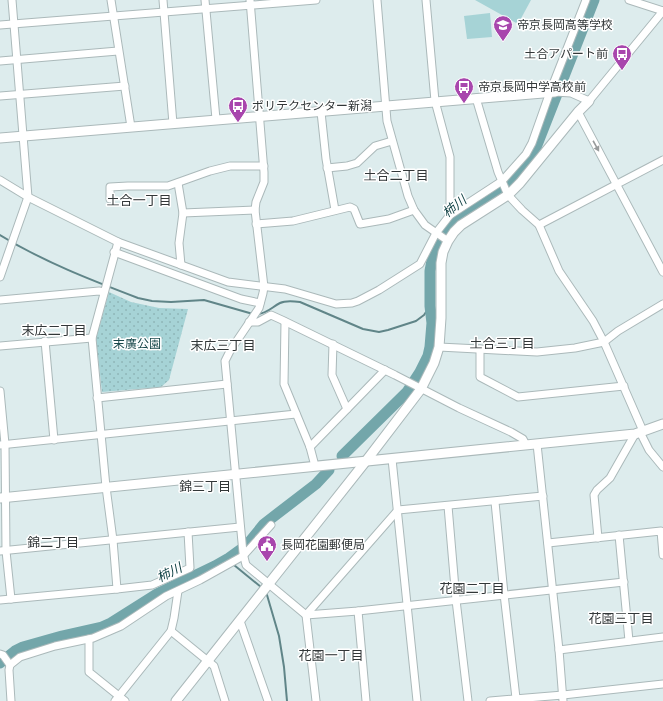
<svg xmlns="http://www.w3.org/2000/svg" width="663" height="701" font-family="'Noto Sans','Noto Sans JP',sans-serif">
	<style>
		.park { fill: url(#park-dots) }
		.pitch { fill: #a6d3d6 }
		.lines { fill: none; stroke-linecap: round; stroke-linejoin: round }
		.stream { stroke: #608588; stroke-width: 2 }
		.river { stroke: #73a6aa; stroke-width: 11 }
		.minor-casing { stroke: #abb9ba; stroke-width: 9 }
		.tertiary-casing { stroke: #abb9ba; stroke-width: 11 }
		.minor { stroke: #fff; stroke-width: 7 }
		.tertiary { stroke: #fff; stroke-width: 9 }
		.oneway { fill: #989b9c }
		.labels { text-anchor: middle; stroke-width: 3; stroke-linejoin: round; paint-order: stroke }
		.poi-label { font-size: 12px; fill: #323738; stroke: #fff; text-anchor: start }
		.park-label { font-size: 12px; fill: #18484b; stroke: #fff }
		.neighbourhood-label { font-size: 13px; fill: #323738; stroke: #fff }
		.water-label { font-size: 13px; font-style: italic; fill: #093c3f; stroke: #fff }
	</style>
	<defs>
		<pattern id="park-dots" width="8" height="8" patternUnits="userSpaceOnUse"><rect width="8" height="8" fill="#a6d3d6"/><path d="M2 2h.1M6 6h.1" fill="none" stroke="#8fb6b8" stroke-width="1.8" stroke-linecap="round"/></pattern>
	</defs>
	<rect width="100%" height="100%" fill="#ddeced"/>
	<polygon class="park" points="109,292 131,302 159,308 188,309 169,380 161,387 102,392 96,339"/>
	<g class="pitch">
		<polygon points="475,0 531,0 518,24"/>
		<polygon points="490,13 492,37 467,39 464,16"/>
	</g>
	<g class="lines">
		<g class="stream">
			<path d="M0,235C44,262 91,280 138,298L152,301L171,302L204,300L253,314"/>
			<path d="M257,314C267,314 272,307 280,303C286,300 293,301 300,302L363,329L379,332L388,330L416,321L424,315L430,306"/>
			<polyline points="234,565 261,587"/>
			<polyline points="267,595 279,636 284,667 287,701"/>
		</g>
		<g class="river">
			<path d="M342,456L407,392L420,372L428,356L430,347L432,323L430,306V271C433,251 440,236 453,221L508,183L525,166L535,150L594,0"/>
			<polyline points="0,663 15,651 23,647 62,636 102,627 111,623 157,594 215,566 229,558 247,545 264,524 316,484 329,470"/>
		</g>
		<defs>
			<g id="minor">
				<polyline points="111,0 131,127"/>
				<polyline points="163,0 173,124"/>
				<polyline points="205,0 216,119"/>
				<polyline points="250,0 264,172 264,182 256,202 255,210 264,287 263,293 259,308 253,317 230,351 225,361 243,553 246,565 306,615 358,611 624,582"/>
				<polyline points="377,0 387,121 408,196 414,210 425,225 448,241"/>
				<polyline points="629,0 663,11"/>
				<polyline points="0,25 316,0"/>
				<polyline points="0,61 118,51"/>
				<polyline points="555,92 571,93 589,101 663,11"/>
				<polyline points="0,96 125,86"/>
				<polyline points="476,98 498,172 508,195 522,210 539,225 559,271 593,321 604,342 643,431"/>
				<polyline points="321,112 326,159 335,210"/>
				<polyline points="578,112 663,272"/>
				<polyline points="327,168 347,166 357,163 375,146 392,141"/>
				<polyline points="0,180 28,197 118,242 228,282 285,289 336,304 352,303 358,301 379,290 420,264 436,233 450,215 450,157 435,101 426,0"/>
				<polyline points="178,183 183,213 179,243 181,265"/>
				<polyline points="110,199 110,187 128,186 168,186 210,171 230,166 264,166"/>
				<polyline points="183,213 255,210"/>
				<polyline points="450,215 502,181 526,154 532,143 550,92 586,0"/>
				<polyline points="256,224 293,221 350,207 354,209 360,224 389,219 414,210"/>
				<polyline points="539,225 663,160"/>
				<polyline points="114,252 241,299 260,303"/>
				<polyline points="0,277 28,197 12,0"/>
				<polyline points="0,300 99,291 104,292"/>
				<polyline points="249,322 258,322 271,315 282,320 395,375 459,408 511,432 523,439 526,445"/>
				<polyline points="285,322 284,384 310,447 315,466"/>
				<polyline points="45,341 54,440"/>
				<polyline points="333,344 332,375 347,409"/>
				<polyline points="0,346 92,338"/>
				<polyline points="439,347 537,352 575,348 604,342 618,331 663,304"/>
				<polyline points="480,349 480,377 518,397 624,386"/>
				<polyline points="0,391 5,444 6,551 11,599"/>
				<polyline points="97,398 227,384"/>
				<polyline points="640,432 649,450 663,467"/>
				<polyline points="537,444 559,650 563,701"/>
				<polyline points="0,445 296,414"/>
				<polyline points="310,447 385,370"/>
				<polyline points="392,459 417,701"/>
				<polyline points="495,502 504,594 516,698"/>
				<polyline points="448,506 456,600 468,701"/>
				<polyline points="619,535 629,641"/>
				<polyline points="598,538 594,495 597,490 610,478 635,434"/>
				<polyline points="548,543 661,531 663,555"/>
				<polyline points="0,551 240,527"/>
				<polyline points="117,589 152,585 190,568 188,532"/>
				<polyline points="0,600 117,589 113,540 106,487 92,338 118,242"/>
				<polyline points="358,611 366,701"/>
				<polyline points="240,621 268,701"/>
				<polyline points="171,631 214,666 225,701"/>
				<polyline points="89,639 89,672 125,701"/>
				<polyline points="559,650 663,637"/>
				<polyline points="0,654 3,655 10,665"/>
				<polyline points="11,701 9,670 10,665 20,657 55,646 93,638 121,626 166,596 200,580 243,556 271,525"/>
				<polyline points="115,701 171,631 174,618 178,591"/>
				<polyline points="316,701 306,615 398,510 543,496"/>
				<polyline points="490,701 563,695 663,684"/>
			</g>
			<g id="tertiary">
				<polyline points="0,138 555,92"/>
				<polyline points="0,498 635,434 663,424"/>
				<polyline points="176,701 366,461 421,389 434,363 439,347 441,318 441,263 443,252 448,241 454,232 461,225 508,195 520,183 578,112 589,101"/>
			</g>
		</defs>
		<use href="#minor" class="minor-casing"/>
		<use href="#tertiary" class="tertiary-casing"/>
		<use href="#minor" class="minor"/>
		<use href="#tertiary" class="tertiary"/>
	</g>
	<defs><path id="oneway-solid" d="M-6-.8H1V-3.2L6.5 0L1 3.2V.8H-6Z"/></defs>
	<use class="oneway" href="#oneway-solid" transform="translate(596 146) rotate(61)"/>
	<defs>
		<symbol id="school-pin" viewBox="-11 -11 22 30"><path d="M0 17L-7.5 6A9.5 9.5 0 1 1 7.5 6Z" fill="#a846ad" stroke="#fff"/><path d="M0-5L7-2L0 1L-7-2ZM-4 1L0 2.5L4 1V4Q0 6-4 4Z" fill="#fff"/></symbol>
		<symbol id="bus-pin" viewBox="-11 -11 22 30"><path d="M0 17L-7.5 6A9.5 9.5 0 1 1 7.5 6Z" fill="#a846ad" stroke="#fff"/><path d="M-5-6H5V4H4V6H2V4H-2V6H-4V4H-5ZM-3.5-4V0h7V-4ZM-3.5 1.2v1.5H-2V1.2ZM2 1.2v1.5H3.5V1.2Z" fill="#fff"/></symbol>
		<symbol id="civic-pin" viewBox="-11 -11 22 30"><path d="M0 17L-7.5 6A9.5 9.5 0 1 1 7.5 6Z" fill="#a846ad" stroke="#fff"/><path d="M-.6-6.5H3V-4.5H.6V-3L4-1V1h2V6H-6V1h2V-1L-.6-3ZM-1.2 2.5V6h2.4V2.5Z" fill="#fff"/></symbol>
	</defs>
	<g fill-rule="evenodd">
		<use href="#school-pin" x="492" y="14" width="22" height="30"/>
		<use href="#bus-pin" x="611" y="43" width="22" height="30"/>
		<use href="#bus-pin" x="453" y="76" width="22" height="30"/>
		<use href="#bus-pin" x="227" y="95" width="22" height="30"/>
		<use href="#civic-pin" x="256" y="534" width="22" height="30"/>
	</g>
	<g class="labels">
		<g class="poi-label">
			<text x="517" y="29">帝京長岡高等学校</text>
			<text x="608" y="58" text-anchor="end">土合アパート前</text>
			<text x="478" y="91">帝京長岡中学高校前</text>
			<text x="252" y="110">ポリテクセンター新潟</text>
			<text x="281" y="549">長岡花園郵便局</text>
		</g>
		<g class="park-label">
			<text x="137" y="348">末廣公園</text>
		</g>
		<g class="neighbourhood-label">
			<text x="396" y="180">土合二丁目</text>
			<text x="139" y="205">土合一丁目</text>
			<text x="54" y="335">末広二丁目</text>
			<text x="502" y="348">土合三丁目</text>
			<text x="223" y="350">末広三丁目</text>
			<text x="205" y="491">錦三丁目</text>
			<text x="53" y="547">錦二丁目</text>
			<text x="472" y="593">花園二丁目</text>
			<text x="621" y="623">花園三丁目</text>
			<text x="331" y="660">花園一丁目</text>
		</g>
		<g class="water-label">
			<text transform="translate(454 206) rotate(-39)" y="5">柿川</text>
			<text transform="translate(169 572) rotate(-26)" y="5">柿川</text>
		</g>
	</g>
</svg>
